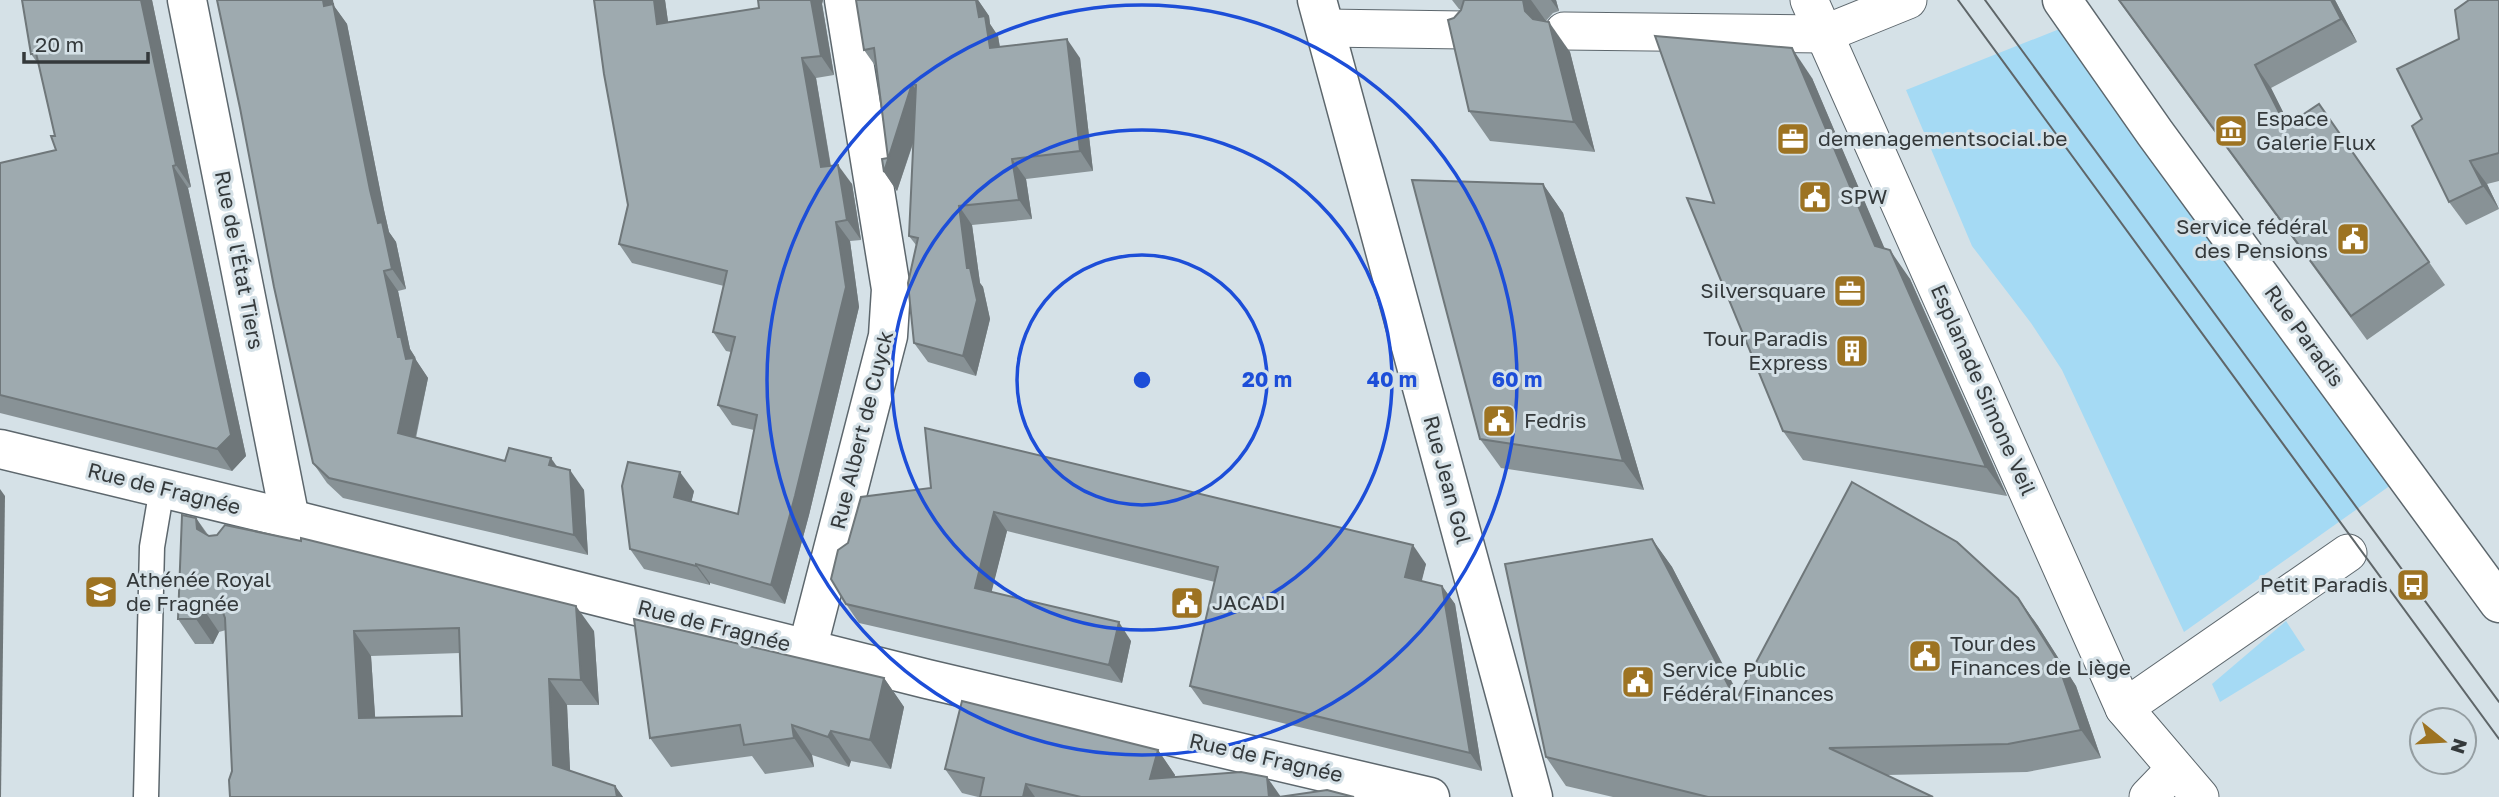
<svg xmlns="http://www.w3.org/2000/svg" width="2499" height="797" font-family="'Golos Text',sans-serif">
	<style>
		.green { fill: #a5daf4 }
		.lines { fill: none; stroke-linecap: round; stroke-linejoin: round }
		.service-casing { stroke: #5d676d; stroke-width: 27 }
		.pedestrian-casing { stroke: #5d676d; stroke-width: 39 }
		.minor-casing { stroke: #5d676d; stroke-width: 41 }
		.service { stroke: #fff; stroke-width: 24 }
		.pedestrian { stroke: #fff; stroke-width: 37 }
		.minor { stroke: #fff; stroke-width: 38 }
		.tram { stroke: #5f6669; stroke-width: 2 }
		.wall { fill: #889296; fill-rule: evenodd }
		.shaded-wall { fill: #6f777a }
		.building { fill: #9eaaaf; stroke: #6f777a; stroke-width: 2; fill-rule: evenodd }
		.ring { fill: none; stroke: #1d4ed8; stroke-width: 3.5 }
		.labels { text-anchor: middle; stroke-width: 6; stroke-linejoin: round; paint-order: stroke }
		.poi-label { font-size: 21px; fill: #34393b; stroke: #d5e1e7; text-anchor: start }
		.street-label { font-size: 21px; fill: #34393b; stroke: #d5e1e7 }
		.centre { fill: #1d4ed8; stroke: #d5e1e7; stroke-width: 3.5 }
		.ring-label { font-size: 21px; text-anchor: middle; font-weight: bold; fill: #1d4ed8; stroke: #d5e1e7; stroke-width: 6; stroke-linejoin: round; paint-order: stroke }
	</style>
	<rect width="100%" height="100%" fill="#d5e1e7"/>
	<g class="green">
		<polygon points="2077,22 2405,475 2184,632 2062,370 2031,323 1972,246 1906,90"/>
		<polygon points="2286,621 2305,650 2220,702 2212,684"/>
	</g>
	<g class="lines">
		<defs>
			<polyline id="service" points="146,797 152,547 162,488"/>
			<g id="pedestrian">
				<polyline points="1809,0 2124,708 2200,797"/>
				<polyline points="1325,28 1464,30"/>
				<polyline points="1564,31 1824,34 1908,0"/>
				<polyline points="2124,708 2348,553"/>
				<polyline points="2148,797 2175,769"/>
			</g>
			<g id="minor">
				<polyline points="187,0 290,519"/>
				<polyline points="1317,0 1533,797"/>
				<polyline points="2062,0 2155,133 2499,603"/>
				<polyline points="0,449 290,519 927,679 1430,797"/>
				<polyline points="807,650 888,336 891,289 844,0"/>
			</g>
		</defs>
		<use href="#service" class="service-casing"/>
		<use href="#pedestrian" class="pedestrian-casing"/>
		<use href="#minor" class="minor-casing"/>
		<use href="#service" class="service"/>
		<use href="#pedestrian" class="pedestrian"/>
		<use href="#minor" class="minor"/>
		<g class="tram">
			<polyline points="1958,0 2499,739"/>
			<polyline points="1985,0 2499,702"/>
		</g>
	</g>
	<g class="wall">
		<polygon points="22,0 152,0 191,187 188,188 246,456 232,471 0,413 0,163 56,150 55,136 39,65 31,54"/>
		<polygon points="594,0 665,0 668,22 759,8 758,0 823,0 822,4 834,75 816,78 831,166 852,184 861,240 850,241 859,307 809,515 785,604 710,583 710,585 644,569 630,549 694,491 691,502 738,514 754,430 732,425 718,405 731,352 726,351 713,332 724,286 632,263 619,244 628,205"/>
		<polygon points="856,0 978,0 989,16 990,24 998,36 1000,47 1080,58 1093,171 1026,179 1032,219 972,225 980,283 983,287 990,319 976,376 928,362 914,343 916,245 909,236 914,141 897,191 884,172 888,158 876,67 864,50"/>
		<polygon points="1452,0 1556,0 1559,11 1553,13 1545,22 1570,52 1595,152 1490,141 1469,111 1454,18 1462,9 1459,9"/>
		<polygon points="2118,0 2335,0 2357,42 2271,88 2289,124 2319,104 2445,285 2367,340"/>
		<polygon points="2499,0 2499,181 2487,184 2499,209 2466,225 2449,202 2422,119 2459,39"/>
		<polygon points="334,6 347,24 384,210 389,232 396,242 406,289 398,291 410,349 415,357 416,360 428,378 416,438 505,461 557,467 584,490 588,555 343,498 327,483 313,463 240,108"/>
		<polygon points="1812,78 1884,248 1910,279 2007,496 1803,460 1783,431 1714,203"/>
		<polygon points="1543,184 1563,213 1644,490 1501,468 1480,439"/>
		<polygon points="861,497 1426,564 1421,581 1442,586 1455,604 1482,771 1203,704 1190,686 1215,582 1007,531 991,592 1131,641 1122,683 859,623 846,604 848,543"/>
		<path d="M196,518L209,536L594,631L599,705H567L570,771L615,786L623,797H230L232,771L226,630L219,632L213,644H195L178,619ZM460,653L462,716L375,718L371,656Z"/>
		<polygon points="1652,539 1672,567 1738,695 2018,598 2038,626 2076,686 2101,758 2027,772 1887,775 1933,797 1613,797 1566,786 1546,757"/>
		<polygon points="884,678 904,707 891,769 851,761 849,767 812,755 814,767 765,774 752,756 671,767 650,738"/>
		<polygon points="1158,750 1175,775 1174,777 1280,797 1354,797 978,797 962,793 945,769"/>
	</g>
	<g class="shaded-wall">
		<polygon points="141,0 152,0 191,187 176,165"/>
		<polygon points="323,0 333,0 334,6 347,24 384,210 389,232 396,242 406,289 392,269 378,223"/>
		<polygon points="654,0 665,0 671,43 657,24"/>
		<polygon points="811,0 823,0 822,4 834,75 821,56"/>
		<polygon points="976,0 978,0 989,16 990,24 998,36 1003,68 990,48 979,17"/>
		<polygon points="1523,0 1531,0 1546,21 1543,31 1525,11"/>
		<polygon points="1551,0 1556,0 1559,11"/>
		<polygon points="2331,0 2335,0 2357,42 2341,19"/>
		<polygon points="1549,22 1570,52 1595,152 1574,122"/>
		<polygon points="1067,39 1080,58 1093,171 1080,151"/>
		<polygon points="1792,48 1812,78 1896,275 1875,246"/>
		<polygon points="802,58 816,78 834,187 821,167"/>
		<polygon points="2255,65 2271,88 2302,150 2286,126"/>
		<polygon points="912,84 926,103 897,191 884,172"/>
		<polygon points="1012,159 1026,179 1032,219 1019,200"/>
		<polygon points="2470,161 2487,184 2499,209 2483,186"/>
		<polygon points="838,165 852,184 861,240 847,220"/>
		<polygon points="173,166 188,188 246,456 232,471 217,449"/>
		<polygon points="1543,184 1563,213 1644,490 1623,461"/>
		<polygon points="959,206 972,225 980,283 983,287 990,319 976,376 963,356 967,268"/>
		<polygon points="836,222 850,241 859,307 809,515 785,604 771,585"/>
		<polygon points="1890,250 1910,279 2007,496 1986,467"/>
		<polygon points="384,271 398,291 410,349 415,357 416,360 428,378 412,453 398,433 398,337"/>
		<polygon points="551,458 565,478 549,465"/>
		<polygon points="570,470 584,490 588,555 574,535"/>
		<polygon points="680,472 694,491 688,517 674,497"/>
		<polygon points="0,489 5,496 1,797 0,797"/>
		<polygon points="994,512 1007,531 988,606 975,588"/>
		<polygon points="196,518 213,544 197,529"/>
		<polygon points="1652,539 1672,567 1756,728 1736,700"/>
		<polygon points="1413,545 1426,564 1418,596 1405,577"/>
		<polygon points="696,564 710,583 710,585 696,566"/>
		<polygon points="1442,586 1455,604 1482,771 1470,753"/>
		<polygon points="2018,598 2038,626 2076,686 2101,758 2081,730"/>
		<polygon points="576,606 594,631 599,705 581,680"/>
		<polygon points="202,607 219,632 213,644 196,619"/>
		<polygon points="1119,622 1131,641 1122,683 1109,665"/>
		<polygon points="354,631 371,656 377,744 359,718"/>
		<polygon points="884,678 904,707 891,769 870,740"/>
		<polygon points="549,679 567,705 571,790 553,765"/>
		<polygon points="792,725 812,755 814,767 794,738"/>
		<polygon points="831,731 851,761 849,767 828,737"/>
		<polygon points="1158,750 1175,775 1169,797 1150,779"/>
		<polygon points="1267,777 1281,797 1269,797"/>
		<polygon points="1026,784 1035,797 1023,797"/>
		<polygon points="615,786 623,797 617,797"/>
	</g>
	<g class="building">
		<polygon points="22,0 141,0 176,165 173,166 231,435 217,449 0,395 0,163 56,150 51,136 55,136 36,53 31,54"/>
		<polygon points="217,0 323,0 324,6 333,4 370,190 378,223 382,222 392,269 384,271 398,337 401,337 406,359 414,358 398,433 505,461 509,448 551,458 549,465 570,470 574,535 329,478 313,463 274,287 240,108"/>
		<polygon points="594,0 654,0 657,24 759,8 758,0 811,0 821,56 802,58 821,167 838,165 847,220 836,222 846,287 795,496 771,585 696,564 696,566 630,549 622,486 628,462 680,472 674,497 738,514 757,415 718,405 735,337 713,332 727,271 619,244 628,205 604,74"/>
		<polygon points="856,0 976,0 979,17 985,16 990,48 1067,39 1080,151 1012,159 1019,200 959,206 967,268 970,268 977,300 963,356 914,343 908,283 918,238 909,236 916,85 912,84 884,172 882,159 888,158 874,48 864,50"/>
		<polygon points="1464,0 1523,0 1525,11 1533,19 1549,22 1574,122 1469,111 1448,20 1454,18 1461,10"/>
		<polygon points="2119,0 2331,0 2341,19 2255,65 2286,126 2319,104 2429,262 2351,316"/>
		<polygon points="2469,0 2499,0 2499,153 2470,161 2483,186 2449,202 2412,126 2422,119 2397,69 2459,39 2455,10"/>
		<polygon points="1655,36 1792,48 1875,246 1890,250 1986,467 1783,431 1687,198 1714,203"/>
		<polygon points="1412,180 1543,184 1623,461 1480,439"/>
		<polygon points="925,428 1413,545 1405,577 1442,586 1470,753 1190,686 1218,567 994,512 975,588 1119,622 1109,665 846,604 831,579 838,550 848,543 861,497 931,488"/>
		<polygon points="1852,482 1957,542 2018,598 2056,658 2081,730 2008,744 1829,748 1933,797 1708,797 1546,757 1505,564 1652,539 1736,700"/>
		<path d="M182,515L196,518L197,529L209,536L217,535L225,525L301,541V538L576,606L581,680L549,679L553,765L615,786L617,797H230L229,780L232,771L225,618L222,610L210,604L202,607L196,619H178ZM459,628L462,716L359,718L354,631Z"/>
		<polygon points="634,619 884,678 870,740 831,731 828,737 792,725 794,738 744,745 740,725 650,738"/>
		<polygon points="962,701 1158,750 1150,779 1241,772 1267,777 1269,797 1081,797 1026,784 1023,797 980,797 984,778 945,769"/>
		<polygon points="1327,790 1354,797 1279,797"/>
	</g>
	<g class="ring">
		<circle cx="1142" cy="380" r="125"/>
		<circle cx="1142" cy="380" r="250"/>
		<circle cx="1142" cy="380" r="375"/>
	</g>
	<defs>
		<symbol id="museum-square" viewBox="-11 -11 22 22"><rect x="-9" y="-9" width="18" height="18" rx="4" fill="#9d7322" stroke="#d5e1e7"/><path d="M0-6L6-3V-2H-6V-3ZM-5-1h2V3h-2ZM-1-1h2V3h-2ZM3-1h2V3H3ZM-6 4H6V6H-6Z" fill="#fff"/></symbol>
		<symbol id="office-square" viewBox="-11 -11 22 22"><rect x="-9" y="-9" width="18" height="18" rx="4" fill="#9d7322" stroke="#d5e1e7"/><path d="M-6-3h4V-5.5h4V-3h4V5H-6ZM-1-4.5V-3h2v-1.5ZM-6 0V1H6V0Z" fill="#fff"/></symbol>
		<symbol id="civic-square" viewBox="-11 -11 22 22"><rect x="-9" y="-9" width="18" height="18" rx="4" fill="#9d7322" stroke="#d5e1e7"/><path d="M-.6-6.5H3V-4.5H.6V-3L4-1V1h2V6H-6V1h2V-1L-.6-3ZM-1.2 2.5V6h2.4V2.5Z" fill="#fff"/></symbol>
		<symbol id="building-square" viewBox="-11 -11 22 22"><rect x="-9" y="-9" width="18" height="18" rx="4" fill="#9d7322" stroke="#d5e1e7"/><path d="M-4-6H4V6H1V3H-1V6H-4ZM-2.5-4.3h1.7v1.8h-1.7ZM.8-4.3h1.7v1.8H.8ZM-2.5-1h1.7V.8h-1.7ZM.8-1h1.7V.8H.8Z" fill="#fff"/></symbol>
		<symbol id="bus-square" viewBox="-11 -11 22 22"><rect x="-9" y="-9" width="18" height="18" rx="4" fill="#9d7322" stroke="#d5e1e7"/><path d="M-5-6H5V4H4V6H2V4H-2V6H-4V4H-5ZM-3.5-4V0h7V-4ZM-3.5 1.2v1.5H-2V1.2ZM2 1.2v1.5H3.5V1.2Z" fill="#fff"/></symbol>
		<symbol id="school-square" viewBox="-11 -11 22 22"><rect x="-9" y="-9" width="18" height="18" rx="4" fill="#9d7322" stroke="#d5e1e7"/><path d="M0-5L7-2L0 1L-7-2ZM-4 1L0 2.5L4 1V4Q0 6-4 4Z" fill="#fff"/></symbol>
	</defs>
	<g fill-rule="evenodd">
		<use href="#museum-square" x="2212" y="112" width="38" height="38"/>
		<use href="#office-square" x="1774" y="120" width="38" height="38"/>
		<use href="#civic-square" x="1796" y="178" width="38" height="38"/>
		<use href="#civic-square" x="2334" y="220" width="38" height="38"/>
		<use href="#office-square" x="1831" y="272" width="38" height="38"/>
		<use href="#building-square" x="1833" y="332" width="38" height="38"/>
		<use href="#civic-square" x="1480" y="402" width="38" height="38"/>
		<use href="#bus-square" x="2394" y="566" width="38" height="38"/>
		<use href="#school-square" x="82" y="573" width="38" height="38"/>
		<use href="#civic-square" x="1168" y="584" width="38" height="38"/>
		<use href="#civic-square" x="1906" y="637" width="38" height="38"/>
		<use href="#civic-square" x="1619" y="663" width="38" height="38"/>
	</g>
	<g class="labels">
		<g class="poi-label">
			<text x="2256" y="126">Espace<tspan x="2256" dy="24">Galerie Flux</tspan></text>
			<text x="1818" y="146">demenagementsocial.be</text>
			<text x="1840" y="204">SPW</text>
			<text x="2328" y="234" text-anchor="end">Service fédéral<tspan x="2328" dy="24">des Pensions</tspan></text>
			<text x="1826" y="298" text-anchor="end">Silversquare</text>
			<text x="1828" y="346" text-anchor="end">Tour Paradis<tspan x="1828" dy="24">Express</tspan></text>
			<text x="1524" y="428">Fedris</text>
			<text x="126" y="587">Athénée Royal<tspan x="126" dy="24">de Fragnée</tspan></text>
			<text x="2388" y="592" text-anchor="end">Petit Paradis</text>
			<text x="1212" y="610">JACADI</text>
			<text x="1950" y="651">Tour des<tspan x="1950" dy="24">Finances de Liège</tspan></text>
			<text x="1662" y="677">Service Public<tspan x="1662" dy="24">Fédéral Finances</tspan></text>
		</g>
		<g class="street-label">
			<text transform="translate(239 260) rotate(79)" y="7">Rue de l'État Tiers</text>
			<text transform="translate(2304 336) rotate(54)" y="7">Rue Paradis</text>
			<text transform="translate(1983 390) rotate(66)" y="7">Esplanade Simone Veil</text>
			<text transform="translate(862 430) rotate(-76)" y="7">Rue Albert de Cuyck</text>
			<text transform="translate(1447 480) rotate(75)" y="7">Rue Jean Gol</text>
			<text transform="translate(164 489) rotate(14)" y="7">Rue de Fragnée</text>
			<text transform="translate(714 626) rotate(14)" y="7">Rue de Fragnée</text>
			<text transform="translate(1266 758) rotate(13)" y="7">Rue de Fragnée</text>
		</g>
	</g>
	<circle cx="1142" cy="380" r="10" class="centre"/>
	<g class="ring-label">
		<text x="1267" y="387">20 m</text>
		<text x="1392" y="387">40 m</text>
		<text x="1517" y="387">60 m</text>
	</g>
	<g transform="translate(2443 741) rotate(108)"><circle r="33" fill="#d5e1e7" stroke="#959ea2" stroke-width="2"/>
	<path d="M0-5L12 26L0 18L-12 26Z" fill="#9d7322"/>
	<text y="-10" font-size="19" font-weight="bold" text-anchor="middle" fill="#34393b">N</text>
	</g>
	<path d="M24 52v10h124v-10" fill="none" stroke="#34393b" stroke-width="3.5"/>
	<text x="35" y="52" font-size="21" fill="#34393b" stroke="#d5e1e7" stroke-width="5" paint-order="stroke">20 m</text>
</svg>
